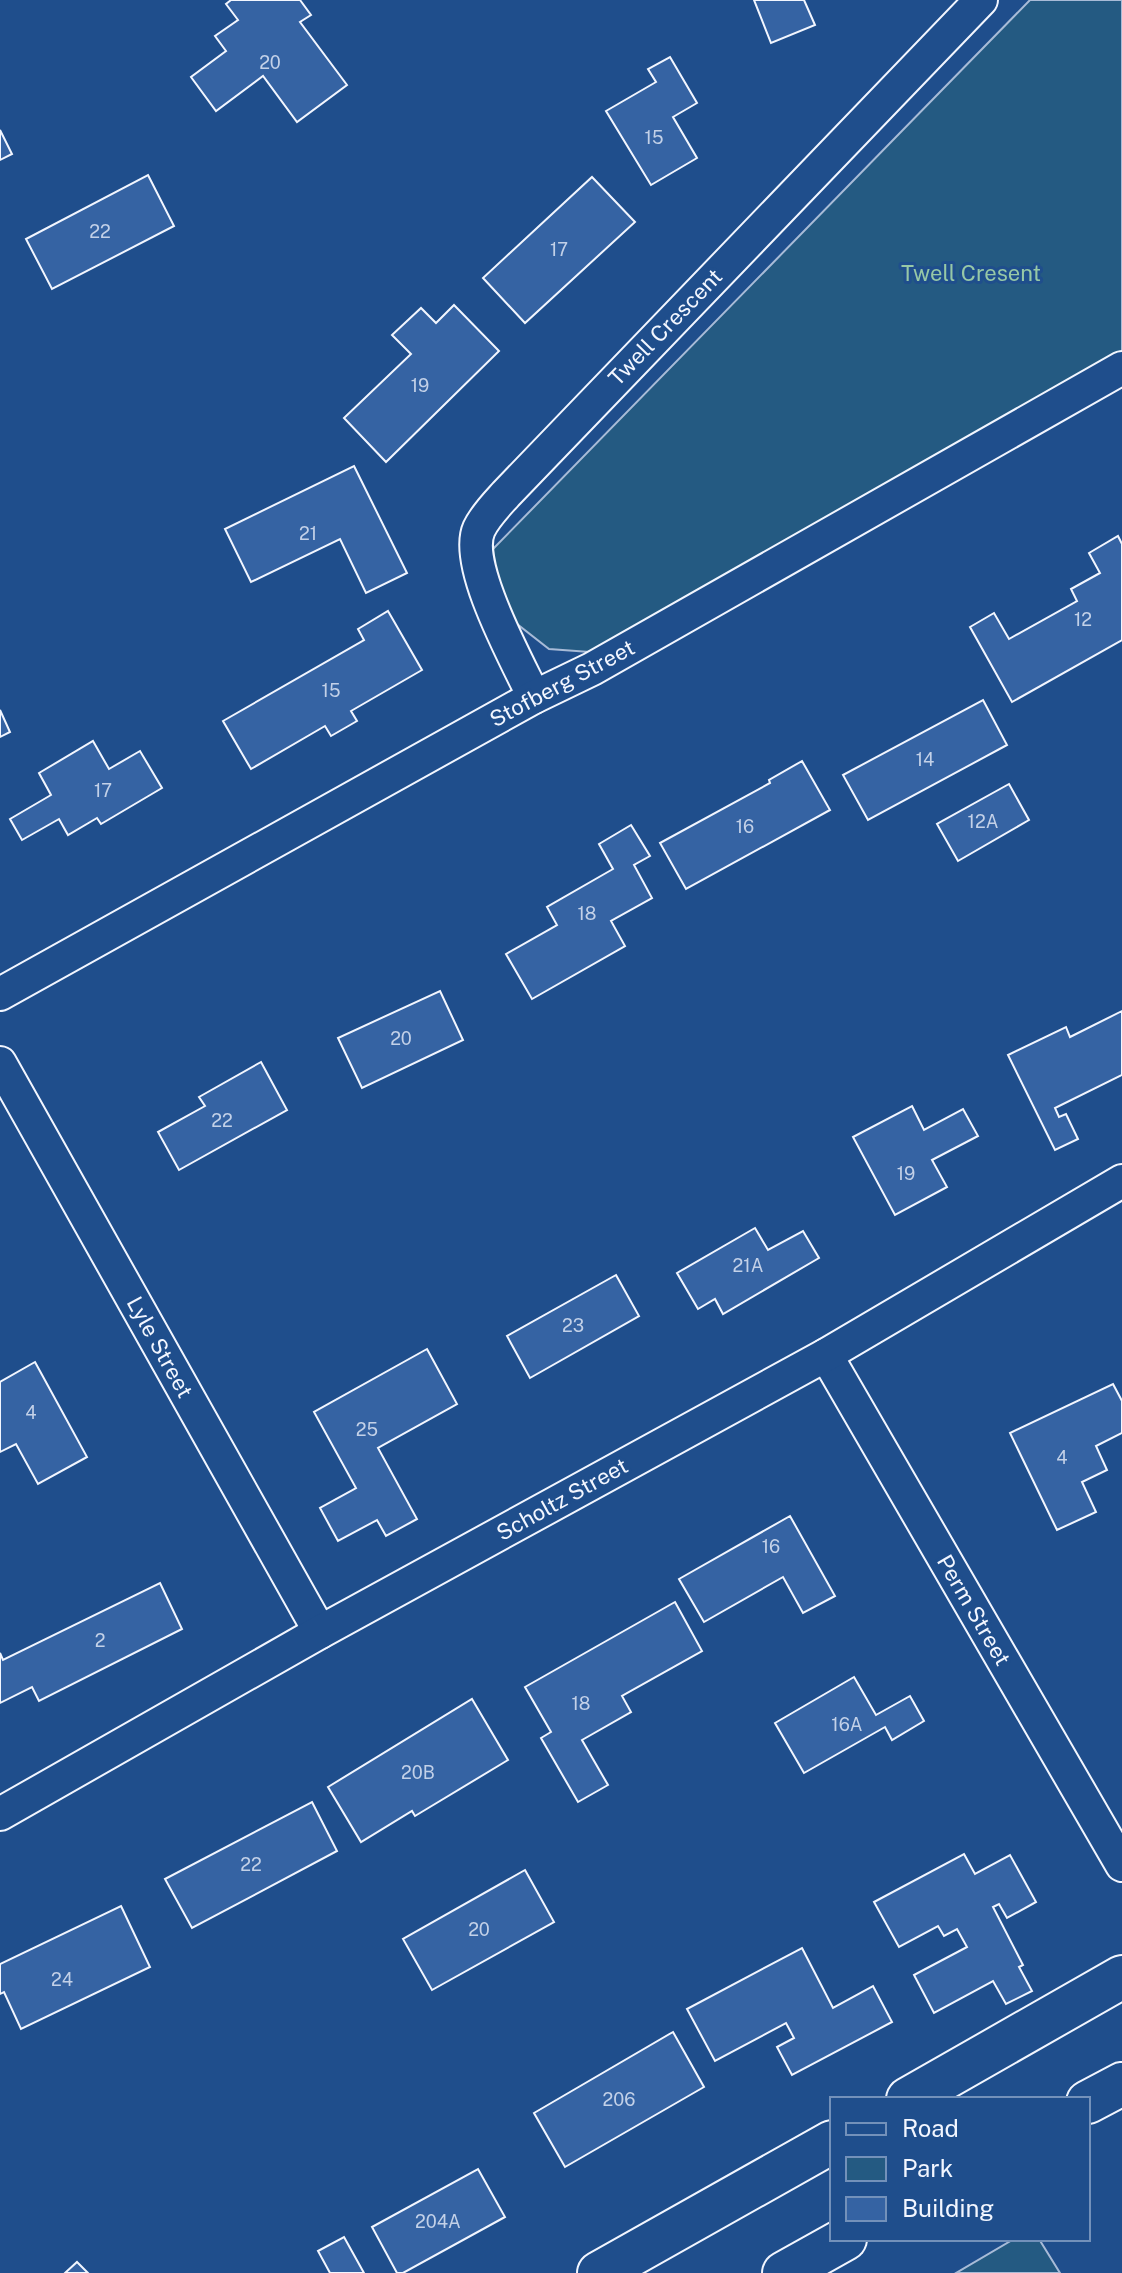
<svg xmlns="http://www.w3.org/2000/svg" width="1122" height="2273" font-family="'Public Sans',sans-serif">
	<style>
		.green { fill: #245a82; stroke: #a8bbd7; stroke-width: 2 }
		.building { fill: #3563a3; stroke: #f2f6ff; stroke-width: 2 }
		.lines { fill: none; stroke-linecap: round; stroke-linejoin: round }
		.minor-casing { stroke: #f2f6ff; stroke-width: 36 }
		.tertiary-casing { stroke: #f2f6ff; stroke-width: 46 }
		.minor { stroke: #1f4e8c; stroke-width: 32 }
		.tertiary { stroke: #1f4e8c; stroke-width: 42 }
		.labels { text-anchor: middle; stroke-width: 6; stroke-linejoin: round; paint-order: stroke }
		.number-label { font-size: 18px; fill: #c3d1e8 }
		.park-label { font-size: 22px; fill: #97c8a6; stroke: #1f4e8c }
		.street-label { font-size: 22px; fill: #f2f6ff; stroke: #1f4e8c }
	</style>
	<rect width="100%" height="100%" fill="#1f4e8c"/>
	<g class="green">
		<polygon points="1030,0 1122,0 1122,359 617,654 549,649 512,620 489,574 492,550"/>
		<polygon points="1014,2239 1039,2239 1060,2273 956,2273"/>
	</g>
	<g class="building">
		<polygon points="231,0 300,0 311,15 300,22 347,85 297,122 263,76 216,111 191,77 226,51 215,36 238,20 226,4"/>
		<polygon points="754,0 804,0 815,25 771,43"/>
		<polygon points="670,57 697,103 673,117 697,158 651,185 606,111 656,82 648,69"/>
		<polygon points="0,130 12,154 0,160"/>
		<polygon points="148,175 174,226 52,289 26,239"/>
		<polygon points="592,177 635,222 525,323 483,278"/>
		<polygon points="454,305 499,351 386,462 344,418 411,354 392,335 421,308 436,323"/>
		<polygon points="354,466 407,573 366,593 340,539 251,582 225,529"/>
		<polygon points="1118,536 1122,544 1122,640 1012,702 970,627 994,613 1009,639 1077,601 1071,589 1100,573 1089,553"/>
		<polygon points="388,611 422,670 351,711 357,721 331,736 325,726 251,769 223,721 364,640 358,629"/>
		<polygon points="983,700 1007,745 868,820 843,775"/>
		<polygon points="0,710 10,732 0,737"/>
		<polygon points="93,741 109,769 140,751 162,788 101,824 97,818 68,835 59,819 22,840 10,819 51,795 39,773"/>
		<polygon points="802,761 830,810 686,889 660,843 770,783 769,780"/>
		<polygon points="1009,784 1029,820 958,861 937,824"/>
		<polygon points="631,825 650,856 634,865 652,898 611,921 625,946 532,999 506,954 557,925 547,907 613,869 599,844"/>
		<polygon points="440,991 463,1040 362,1088 338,1038"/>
		<polygon points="1122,1011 1122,1075 1055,1108 1059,1117 1066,1114 1078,1139 1055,1150 1008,1055 1066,1027 1070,1037"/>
		<polygon points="261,1062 287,1110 179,1170 158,1132 205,1106 199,1097"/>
		<polygon points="912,1106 924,1130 963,1109 978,1136 932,1160 947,1187 895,1215 853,1137"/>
		<polygon points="755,1228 768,1250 803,1231 819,1258 723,1314 715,1299 698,1309 677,1273"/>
		<polygon points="616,1275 639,1316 530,1378 507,1336"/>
		<polygon points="427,1349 457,1404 378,1448 417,1519 386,1536 377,1520 338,1541 320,1508 356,1488 314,1412"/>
		<polygon points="35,1362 87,1457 38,1484 16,1444 0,1452 0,1382"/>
		<polygon points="1113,1384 1122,1401 1122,1433 1096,1446 1107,1470 1082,1482 1096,1512 1057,1530 1010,1433"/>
		<polygon points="790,1516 835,1596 803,1613 783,1577 704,1622 679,1579"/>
		<polygon points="160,1583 182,1629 39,1701 32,1687 0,1703 0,1653 3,1660"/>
		<polygon points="675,1602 702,1651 622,1696 631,1712 582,1740 608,1785 578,1802 541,1738 551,1732 525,1687"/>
		<polygon points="854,1677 876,1715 910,1696 924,1721 892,1740 885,1727 804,1773 775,1723"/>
		<polygon points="472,1699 508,1760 415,1816 412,1811 361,1842 328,1787"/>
		<polygon points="312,1802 337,1851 192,1928 165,1879"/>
		<polygon points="964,1854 975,1874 1010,1855 1036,1902 1007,1918 999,1904 993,1907 1023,1965 1019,1967 1032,1991 1006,2004 993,1981 934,2013 914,1975 967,1947 957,1929 944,1936 938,1926 899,1947 874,1902"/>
		<polygon points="525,1870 554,1922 432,1990 403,1939"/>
		<polygon points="121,1906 150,1967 21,2029 4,1992 0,1994 0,1964"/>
		<polygon points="802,1948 833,2008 873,1986 892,2022 792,2075 777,2047 794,2038 786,2023 715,2061 687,2009"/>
		<polygon points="673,2032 704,2087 565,2167 534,2113"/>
		<polygon points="478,2169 505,2217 403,2273 397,2273 372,2227"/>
		<polygon points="344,2237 364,2273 330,2273 318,2251"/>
		<polygon points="77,2262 88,2273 65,2273"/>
	</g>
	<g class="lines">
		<defs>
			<g id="minor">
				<path d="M534,697C517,661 463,564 479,529C485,516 497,504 506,494L981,0"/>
				<polyline points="0,994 534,697 592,669 1122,368"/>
				<polyline points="0,1063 320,1632"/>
				<polyline points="826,1355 1122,1865"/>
				<polyline points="0,1814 320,1632 826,1355 1122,1181"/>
			</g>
			<g id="tertiary">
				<polyline points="908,2099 1122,1977"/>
				<polyline points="1088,2102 1122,2084"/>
				<polyline points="599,2273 832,2142"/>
				<polyline points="784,2273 845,2239"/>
			</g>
		</defs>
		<use href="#minor" class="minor-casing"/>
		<use href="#tertiary" class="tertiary-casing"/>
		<use href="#minor" class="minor"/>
		<use href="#tertiary" class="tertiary"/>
	</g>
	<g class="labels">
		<g class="number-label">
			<text x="270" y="69">20</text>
			<text x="654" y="144">15</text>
			<text x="100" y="238">22</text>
			<text x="559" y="256">17</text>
			<text x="420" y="392">19</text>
			<text x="308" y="540">21</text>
			<text x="1083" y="626">12</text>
			<text x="331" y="697">15</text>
			<text x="925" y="766">14</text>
			<text x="103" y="797">17</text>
			<text x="983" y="828">12A</text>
			<text x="745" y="833">16</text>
			<text x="587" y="920">18</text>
			<text x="401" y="1045">20</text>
			<text x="222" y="1127">22</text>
			<text x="906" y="1180">19</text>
			<text x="748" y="1272">21A</text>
			<text x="573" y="1332">23</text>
			<text x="31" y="1419">4</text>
			<text x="367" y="1436">25</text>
			<text x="1062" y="1464">4</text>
			<text x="771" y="1553">16</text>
			<text x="100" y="1647">2</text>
			<text x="581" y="1710">18</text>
			<text x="847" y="1731">16A</text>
			<text x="418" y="1779">20B</text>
			<text x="251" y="1871">22</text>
			<text x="479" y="1936">20</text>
			<text x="62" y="1986">24</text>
			<text x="619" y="2106">206</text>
			<text x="438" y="2228">204A</text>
		</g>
		<g class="park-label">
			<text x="971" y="281">Twell Cresent</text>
		</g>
		<g class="street-label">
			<text transform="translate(665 327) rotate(-46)" y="8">Twell Crescent</text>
			<text transform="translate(562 683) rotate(-28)" y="8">Stofberg Street</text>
			<text transform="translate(160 1347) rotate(61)" y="8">Lyle Street</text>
			<text transform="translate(562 1499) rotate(-29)" y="8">Scholtz Street</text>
			<text transform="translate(974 1610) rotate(60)" y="8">Perm Street</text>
		</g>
	</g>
	<rect x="830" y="2097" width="260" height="144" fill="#1f4e8c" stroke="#7391ba" stroke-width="2"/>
	<rect x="846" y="2123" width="40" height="12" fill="#1f4e8c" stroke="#7391ba" stroke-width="2"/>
	<text x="902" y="2137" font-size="24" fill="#f2f6ff">Road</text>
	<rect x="846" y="2157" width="40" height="24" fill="#245a82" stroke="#7391ba" stroke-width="2"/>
	<text x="902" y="2177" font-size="24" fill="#f2f6ff">Park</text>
	<rect x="846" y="2197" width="40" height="24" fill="#3563a3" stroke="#7391ba" stroke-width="2"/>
	<text x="902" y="2217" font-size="24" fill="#f2f6ff">Building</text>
</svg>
